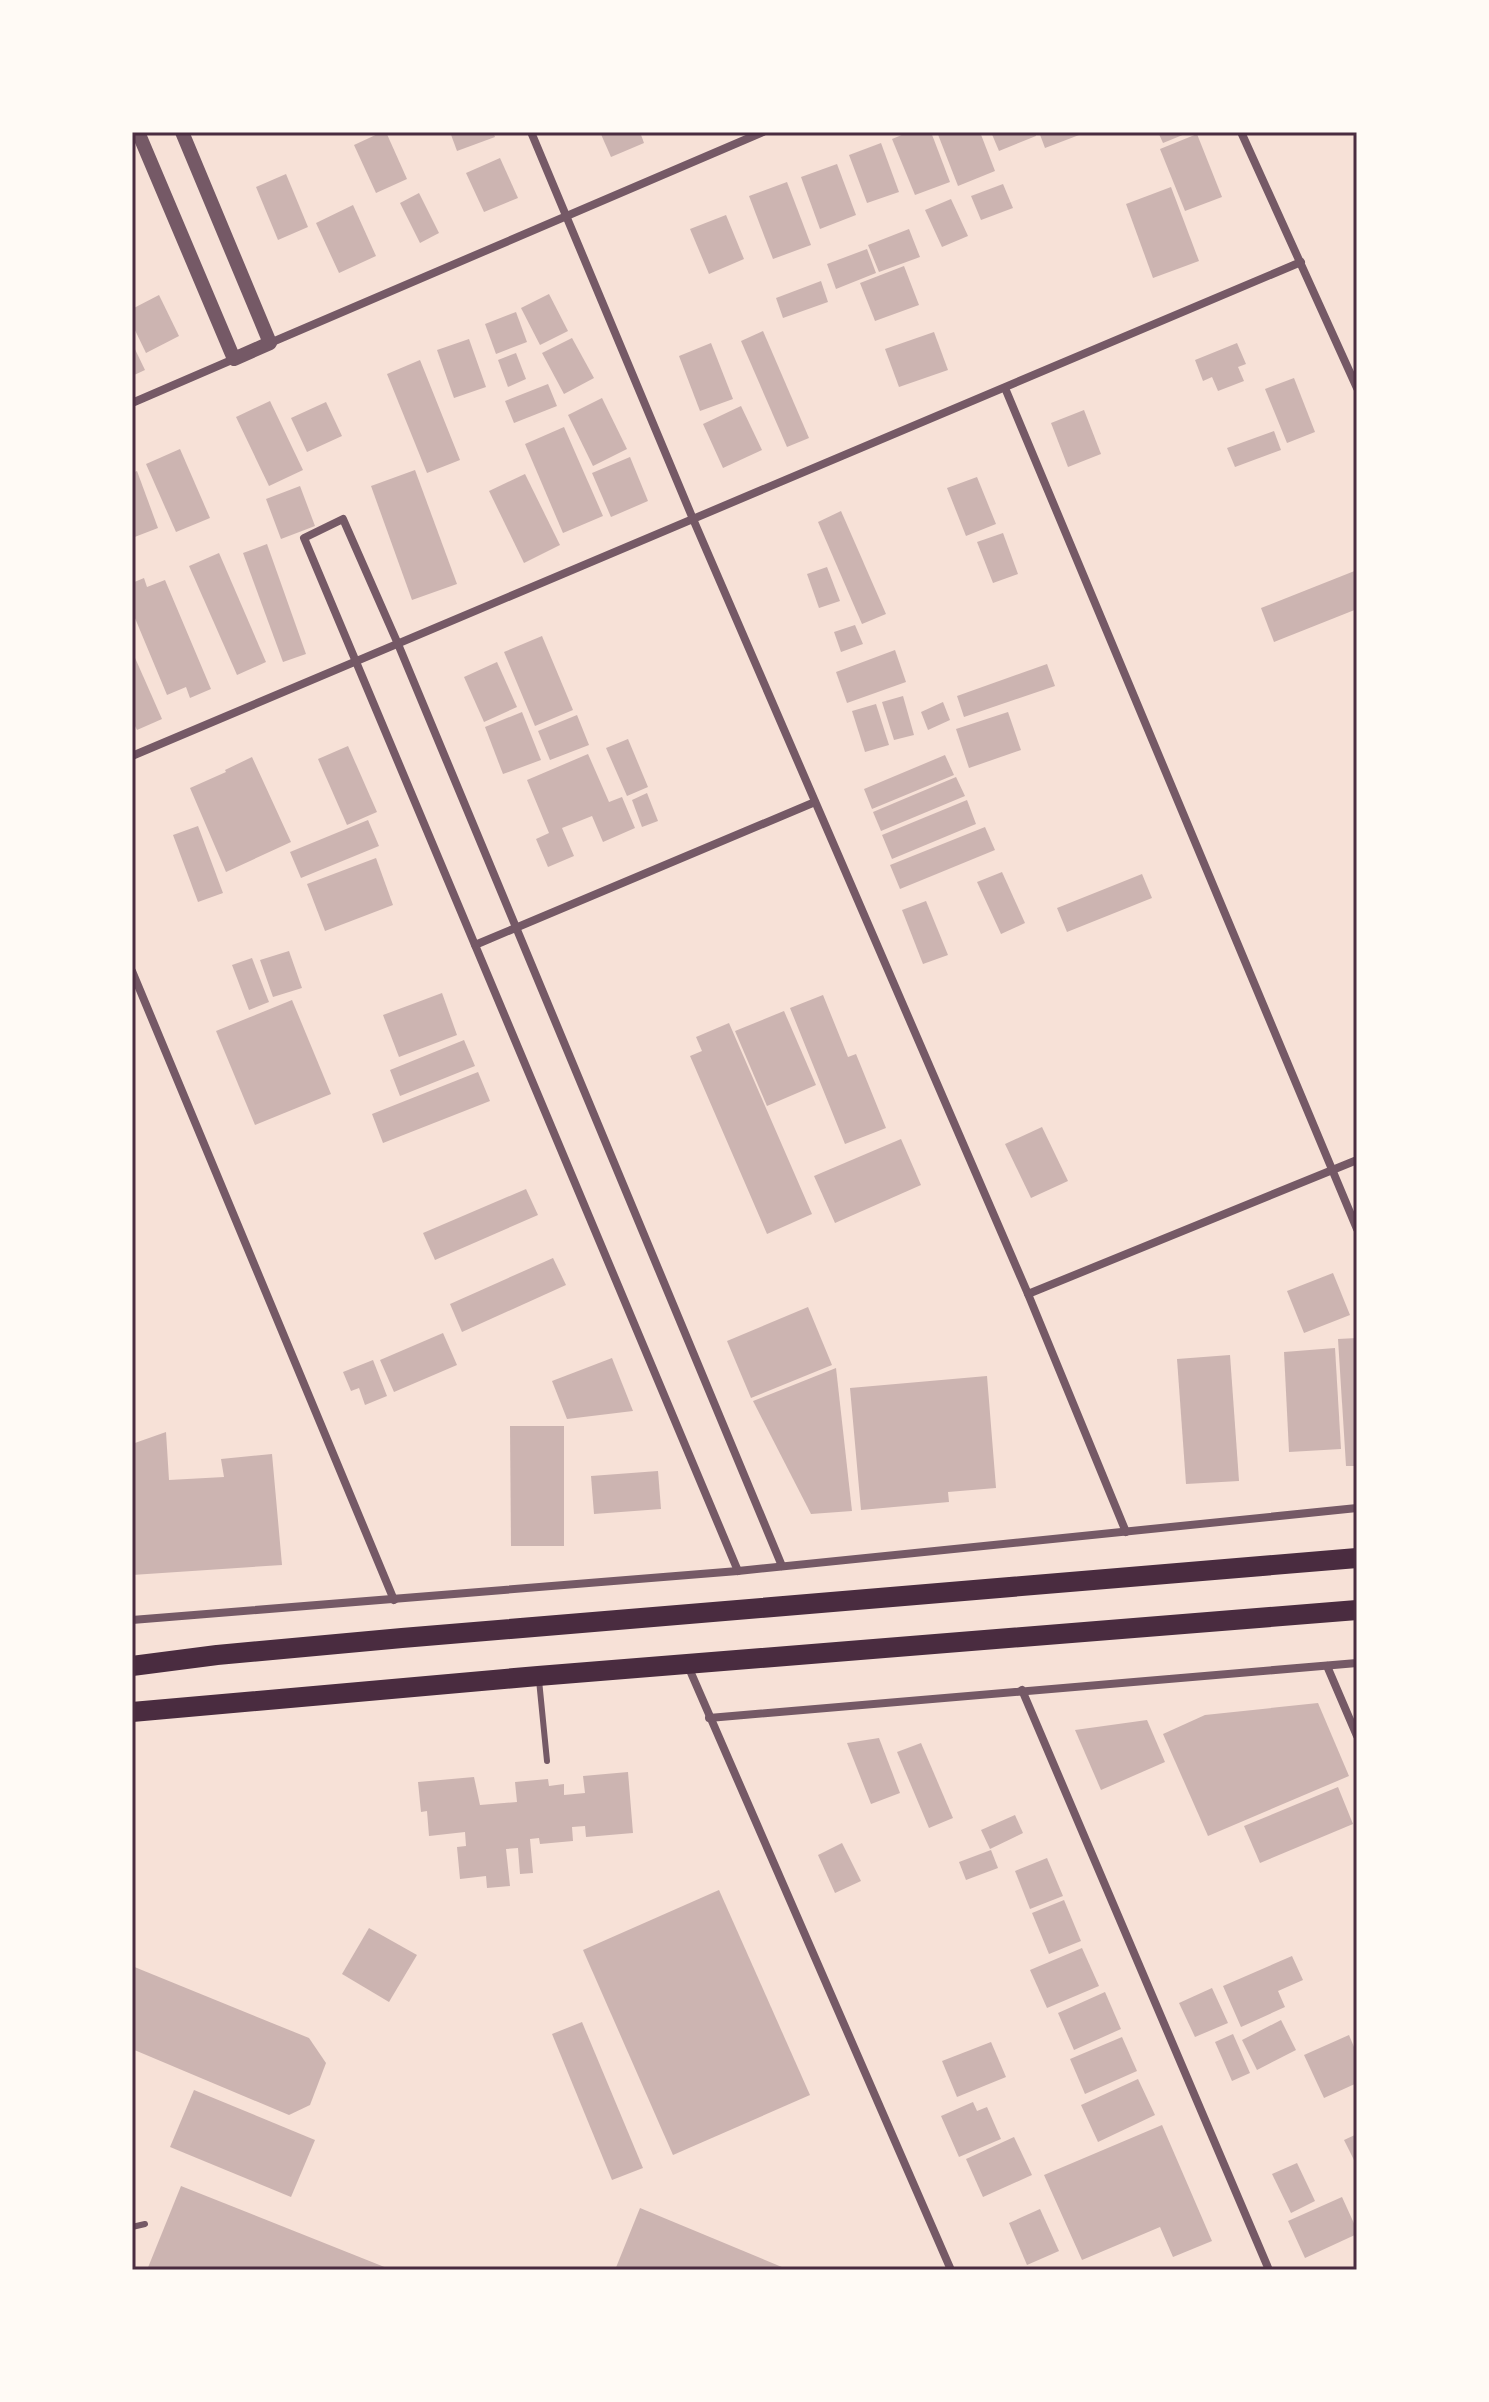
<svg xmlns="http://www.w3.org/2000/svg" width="1489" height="2402" font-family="Poppins,sans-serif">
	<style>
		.building { fill: #ccb4b1 }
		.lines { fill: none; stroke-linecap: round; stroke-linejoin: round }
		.service { stroke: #755966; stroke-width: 6 }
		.minor { stroke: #755966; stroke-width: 8 }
		.tertiary { stroke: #755966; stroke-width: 14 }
		.primary { stroke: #4a2c40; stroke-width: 20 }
		.neatline { fill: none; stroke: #4a2c40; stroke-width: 3 }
	</style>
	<rect width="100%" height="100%" fill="#f7e1d7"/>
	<g class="building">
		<polygon points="382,132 386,132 407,179 376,193 354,145"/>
		<polygon points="450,132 493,132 495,137 457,151"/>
		<polygon points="600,132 640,132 644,143 611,157"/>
		<polygon points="909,132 931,132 950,182 915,195 892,139"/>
		<polygon points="937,132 980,132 995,171 958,186"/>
		<polygon points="991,132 1035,132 1036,136 999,151"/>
		<polygon points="1039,132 1087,132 1045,148"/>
		<polygon points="1158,132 1190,132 1163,143"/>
		<polygon points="1197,134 1222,197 1185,211 1160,149"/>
		<polygon points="881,143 899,192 867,203 849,155"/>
		<polygon points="500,158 518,198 484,212 466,173"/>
		<polygon points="837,164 856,215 820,229 801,177"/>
		<polygon points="286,174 308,227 278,240 256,187"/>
		<polygon points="787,182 811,245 773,259 749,196"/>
		<polygon points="1003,184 1013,208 981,220 971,196"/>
		<polygon points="1171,187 1199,261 1153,278 1126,204"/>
		<polygon points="419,193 439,233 420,243 400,203"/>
		<polygon points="951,199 968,236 942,247 925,210"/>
		<polygon points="353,205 376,256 339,273 316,223"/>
		<polygon points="726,215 744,259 709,274 690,229"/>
		<polygon points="909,229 920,257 879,272 868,245"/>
		<polygon points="867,249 876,273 836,289 827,264"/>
		<polygon points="904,266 919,305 875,321 860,283"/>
		<polygon points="821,281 828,302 783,318 776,298"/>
		<polygon points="549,294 568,331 540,345 521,308"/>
		<polygon points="159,295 179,336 146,353 132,324 132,309"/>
		<polygon points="516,312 527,342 496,354 485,324"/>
		<polygon points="763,331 809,438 787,447 741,341"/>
		<polygon points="934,332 948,370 899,387 885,349"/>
		<polygon points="572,338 594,378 564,394 542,353"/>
		<polygon points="469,339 486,387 454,398 437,350"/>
		<polygon points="132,343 145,370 132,376"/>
		<polygon points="711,343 733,399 700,411 679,356"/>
		<polygon points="1237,343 1246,364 1238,367 1244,381 1218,391 1212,377 1203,381 1195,360"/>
		<polygon points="516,353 526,379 508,387 498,360"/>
		<polygon points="420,360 460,460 427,473 387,374"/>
		<polygon points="1294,378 1315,432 1287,443 1265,389"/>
		<polygon points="548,384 557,406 514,423 505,401"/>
		<polygon points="602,398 627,449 593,466 568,415"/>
		<polygon points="270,401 303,470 269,486 236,417"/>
		<polygon points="326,402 342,436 307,452 291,418"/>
		<polygon points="741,406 762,450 723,468 703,424"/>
		<polygon points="1084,410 1101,454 1068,467 1051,423"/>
		<polygon points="564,427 603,516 563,533 525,444"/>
		<polygon points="1274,431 1281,450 1235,467 1227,448"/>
		<polygon points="180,449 210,518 176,532 146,464"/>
		<polygon points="630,457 648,501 611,517 592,473"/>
		<polygon points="415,470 457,584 412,600 371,486"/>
		<polygon points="137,471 158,528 132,538 132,473"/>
		<polygon points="525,474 560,545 524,563 489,491"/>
		<polygon points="977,477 996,524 966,536 947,488"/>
		<polygon points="300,486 315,526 281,539 266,499"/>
		<polygon points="841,511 886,614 862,624 818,522"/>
		<polygon points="1003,533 1018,574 993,583 977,542"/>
		<polygon points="267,544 306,654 283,662 243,553"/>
		<polygon points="219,553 266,662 237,675 189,566"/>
		<polygon points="827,567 840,601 819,608 807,574"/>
		<polygon points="1357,570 1357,609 1274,642 1261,608"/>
		<polygon points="144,578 147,587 165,580 211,689 190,698 186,687 167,695 132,611 132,583"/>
		<polygon points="855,625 863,644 841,652 834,632"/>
		<polygon points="542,636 573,710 535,726 504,652"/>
		<polygon points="895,650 906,682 847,703 836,672"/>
		<polygon points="132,651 162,719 137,730 132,720"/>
		<polygon points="497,662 517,707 484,722 464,677"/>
		<polygon points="1047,664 1055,686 964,717 957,696"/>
		<polygon points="903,696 914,735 894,740 882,702"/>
		<polygon points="943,702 950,720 928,730 921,712"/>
		<polygon points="876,704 889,745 865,752 852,711"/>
		<polygon points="522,712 541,760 503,774 485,727"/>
		<polygon points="1008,712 1021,750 969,768 956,729"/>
		<polygon points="577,715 589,745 550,760 538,731"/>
		<polygon points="628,739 648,787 627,796 606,748"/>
		<polygon points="348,746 377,812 347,825 318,759"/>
		<polygon points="588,754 609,802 622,797 635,828 603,842 592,816 562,828 574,856 548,867 536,839 549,833 527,780"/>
		<polygon points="945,755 954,775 872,809 864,789"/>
		<polygon points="252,757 291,842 226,872 190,788 226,772 225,770"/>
		<polygon points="956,777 965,796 881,831 873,812"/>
		<polygon points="647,793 658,821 642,827 632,800"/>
		<polygon points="967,800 976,824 892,859 882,835"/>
		<polygon points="368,820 379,846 301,878 290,852"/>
		<polygon points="198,826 223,893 198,902 173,835"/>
		<polygon points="985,827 995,850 900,889 890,865"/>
		<polygon points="376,858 393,905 325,931 307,884"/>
		<polygon points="1002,872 1025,923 1001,934 977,882"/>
		<polygon points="1142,874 1152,898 1067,932 1057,908"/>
		<polygon points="926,901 948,955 923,964 902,910"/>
		<polygon points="289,951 302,988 273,997 260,960"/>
		<polygon points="252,958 269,1002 249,1010 232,965"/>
		<polygon points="442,993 457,1035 399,1057 383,1015"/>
		<polygon points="823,995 848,1057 856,1054 886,1128 845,1144 790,1008"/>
		<polygon points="292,1000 331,1094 255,1125 216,1031"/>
		<polygon points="784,1011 816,1085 767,1106 735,1031"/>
		<polygon points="729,1023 812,1214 767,1234 690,1056 702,1051 696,1037"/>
		<polygon points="464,1040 475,1066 400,1096 390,1070"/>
		<polygon points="478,1072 490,1101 383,1143 372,1114"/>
		<polygon points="1042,1127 1068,1181 1031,1198 1005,1144"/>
		<polygon points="901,1139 921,1185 835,1223 814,1176"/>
		<polygon points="526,1189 538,1215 435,1260 423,1233"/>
		<polygon points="553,1258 566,1285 462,1332 450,1304"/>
		<polygon points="1333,1273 1350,1315 1304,1333 1287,1291"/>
		<polygon points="808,1307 832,1365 751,1398 727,1341"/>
		<polygon points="443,1333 457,1365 394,1392 380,1360"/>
		<polygon points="1357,1338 1357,1466 1346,1466 1338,1339"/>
		<polygon points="1335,1348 1341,1449 1289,1452 1284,1352"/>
		<polygon points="1230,1355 1239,1481 1186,1484 1177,1359"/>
		<polygon points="612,1358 633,1411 567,1419 552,1381"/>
		<polygon points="373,1360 387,1396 365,1405 359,1388 351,1391 343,1372"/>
		<polygon points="836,1368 852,1511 811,1514 753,1401"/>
		<polygon points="987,1376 996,1488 948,1492 949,1502 861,1510 850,1388"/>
		<polygon points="510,1426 564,1426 564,1546 511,1546"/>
		<polygon points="166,1432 169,1480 224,1477 221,1459 272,1454 282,1565 132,1575 132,1444"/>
		<polygon points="658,1471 661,1509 594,1514 591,1476"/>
		<polygon points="1318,1703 1349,1776 1208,1836 1163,1734 1205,1715"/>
		<polygon points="1147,1720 1165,1762 1101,1790 1075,1730"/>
		<polygon points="879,1738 900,1793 871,1804 847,1743"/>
		<polygon points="921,1743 953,1818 929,1828 897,1752"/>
		<polygon points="628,1772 633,1833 586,1837 585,1826 572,1827 573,1841 540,1844 539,1838 530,1839 533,1873 520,1874 518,1848 506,1849 510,1886 487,1888 486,1876 460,1879 457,1847 466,1846 465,1832 429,1836 427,1811 421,1812 418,1782 474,1777 480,1805 517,1802 515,1782 548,1779 549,1786 564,1784 564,1795 585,1793 583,1776"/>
		<polygon points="1338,1787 1353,1824 1260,1863 1244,1826"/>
		<polygon points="1015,1815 1023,1833 990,1849 981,1830"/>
		<polygon points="842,1843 861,1881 835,1893 818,1855"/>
		<polygon points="991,1850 998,1868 966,1880 959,1862"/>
		<polygon points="1047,1858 1063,1896 1030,1909 1015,1871"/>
		<polygon points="719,1890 810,2095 673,2155 583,1950"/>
		<polygon points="1064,1900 1081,1941 1049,1954 1032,1913"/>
		<polygon points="369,1928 417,1955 389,2002 342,1974"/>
		<polygon points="1082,1948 1099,1986 1047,2008 1030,1970"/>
		<polygon points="1292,1956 1303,1980 1278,1991 1285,2007 1241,2027 1223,1986"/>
		<polygon points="132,1966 309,2038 326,2063 310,2105 289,2115 132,2049"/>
		<polygon points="1212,1988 1228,2023 1195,2037 1179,2003"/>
		<polygon points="1105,1992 1121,2029 1074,2050 1058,2013"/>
		<polygon points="1281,2020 1296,2050 1257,2070 1242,2040"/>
		<polygon points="582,2022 643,2168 612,2180 552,2034"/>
		<polygon points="1233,2034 1250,2073 1232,2081 1215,2042"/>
		<polygon points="1349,2035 1357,2054 1357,2083 1324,2098 1304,2055"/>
		<polygon points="1122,2037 1137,2071 1085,2094 1070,2059"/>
		<polygon points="991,2042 1006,2077 957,2097 942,2061"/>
		<polygon points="1138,2079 1155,2115 1098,2142 1081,2105"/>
		<polygon points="194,2090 315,2140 291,2197 170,2147"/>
		<polygon points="973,2102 977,2111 987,2107 1001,2139 959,2157 941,2116"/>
		<polygon points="1162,2125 1212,2241 1173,2257 1160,2227 1082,2260 1044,2175"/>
		<polygon points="1357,2134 1357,2166 1344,2140"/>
		<polygon points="1014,2137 1032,2175 983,2197 966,2159"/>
		<polygon points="1297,2163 1315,2201 1291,2213 1272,2174"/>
		<polygon points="181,2186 392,2270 147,2270"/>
		<polygon points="1342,2197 1357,2230 1357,2234 1305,2258 1288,2221"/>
		<polygon points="640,2208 789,2270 615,2270"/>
		<polygon points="1040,2209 1059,2251 1027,2265 1009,2223"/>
	</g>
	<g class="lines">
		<g class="service">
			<polyline points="539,1680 547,1761"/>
			<polyline points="132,2227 145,2224"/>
		</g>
		<g class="minor">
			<polyline points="531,132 693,519 1028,1294 1126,1532"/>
			<polyline points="1241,132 1357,388"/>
			<polyline points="270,343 763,132"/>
			<polyline points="1005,388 1357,1229"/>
			<polyline points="132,403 234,359"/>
			<polyline points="132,756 1301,262"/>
			<polyline points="475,945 815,802"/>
			<polyline points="132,971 394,1600"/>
			<polyline points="1028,1294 1357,1160"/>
			<polyline points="738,1571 304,538 343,519 398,644 782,1566"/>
			<polyline points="132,1620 738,1571 1357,1508"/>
			<polyline points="688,1666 951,2270"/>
			<polyline points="1327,1666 1357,1736"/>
			<polyline points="1022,1690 1269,2270"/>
			<polyline points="709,1718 1357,1663"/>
		</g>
		<polyline class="tertiary" points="138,132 234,359 270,343 182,132"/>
		<g class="primary">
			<polyline points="132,1666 217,1655 402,1638 1357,1558"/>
			<polyline points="132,1712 538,1676 1357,1610"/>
		</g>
	</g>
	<rect width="1489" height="2402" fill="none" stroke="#fffaf5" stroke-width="268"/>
	<rect x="134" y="134" width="1221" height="2134" class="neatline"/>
</svg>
